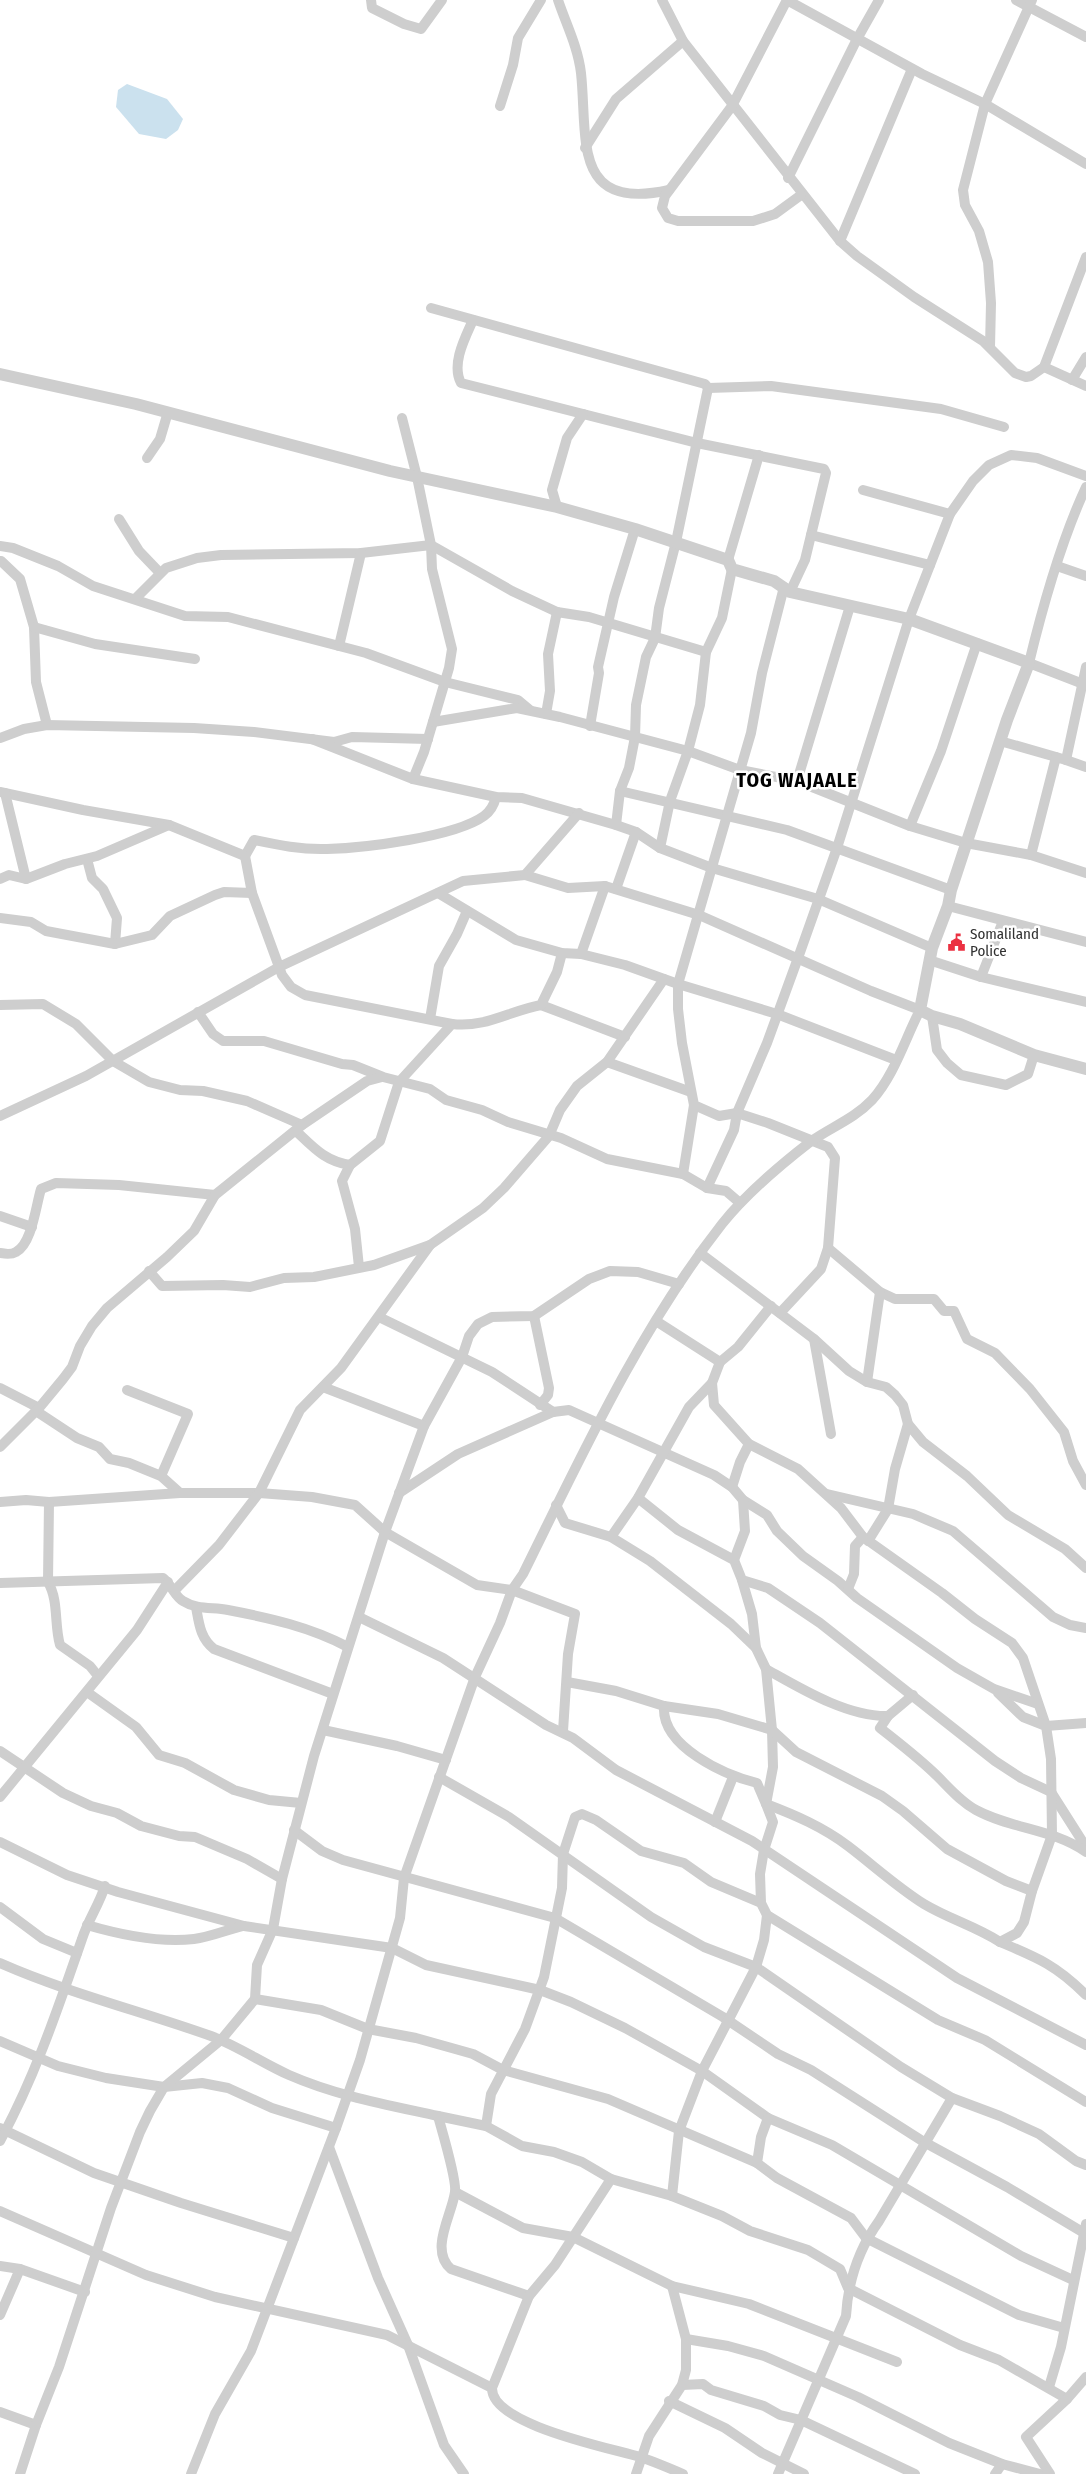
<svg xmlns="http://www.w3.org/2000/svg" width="1086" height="2474" font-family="'Fira Sans Condensed',sans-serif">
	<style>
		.water { fill: #cbe1ee }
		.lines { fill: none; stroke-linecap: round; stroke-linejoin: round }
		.minor { stroke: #cecece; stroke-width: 10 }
		.tertiary { stroke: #cecece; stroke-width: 12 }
		.labels { text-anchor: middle; stroke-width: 5; stroke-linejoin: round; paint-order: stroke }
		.poi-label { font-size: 15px; fill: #313131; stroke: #fff; text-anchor: start }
		.district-label { font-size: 20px; font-weight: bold; letter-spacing: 1px; fill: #000; stroke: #fff }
	</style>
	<rect width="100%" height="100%" fill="#fff"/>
	<polygon class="water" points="127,84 167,99 183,119 178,130 166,139 139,134 116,107 118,90"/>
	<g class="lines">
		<g class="minor">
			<polyline points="371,0 372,8 404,24 421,29 442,0"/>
			<path d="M558,0C566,24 578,47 581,73C588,137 571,212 669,190"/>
			<polyline points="662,0 683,41 840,241 857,256 914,297 983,341 1015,373 1026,377 1031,376 1044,367 1086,257"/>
			<polyline points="787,0 732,106 665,196 662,208 668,218 678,221 753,221 775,214 801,195"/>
			<polyline points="787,0 922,74 985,104 1086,164"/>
			<polyline points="1016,0 1086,37"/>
			<polyline points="500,106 513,65 518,38 541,0"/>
			<polyline points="585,148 616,99 683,41"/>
			<polyline points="788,178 857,39 879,0"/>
			<polyline points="840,241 912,69"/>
			<polyline points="431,308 705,384 708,388 676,542 659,608 655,638 646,657 636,705 635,737 629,768 620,791 616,825"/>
			<path d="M473,320C465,338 451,364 461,383L697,443L824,469L826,473L805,560L790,592"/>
			<polyline points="990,347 991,303 988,262 979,231 965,205 963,190 985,104 1032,0"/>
			<polyline points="1044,367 1086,386"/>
			<polyline points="1072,380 1086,357"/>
			<polyline points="708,388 771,386 941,409 1004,427"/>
			<polyline points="402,418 417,477 431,545 432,569 452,649 449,668 424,752 413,779"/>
			<polyline points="147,458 160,439 168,412"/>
			<path d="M1086,487C1061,541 1043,605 1029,663L1086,685"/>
			<polyline points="863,490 950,514"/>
			<polyline points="557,507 552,490 567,438 583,414"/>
			<polyline points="119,519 139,551 160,573"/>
			<polyline points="811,535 930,565"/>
			<polyline points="0,546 13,548 58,566 93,586 185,616 228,617 366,653 445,682 518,700 530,710"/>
			<polyline points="728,560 759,455"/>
			<polyline points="1,561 20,579 34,627 36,682 47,725"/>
			<polyline points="1057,566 1086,576"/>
			<polyline points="135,599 166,568 197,558 221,555 361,553 431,545 512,591 557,612 589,617 706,652"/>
			<polyline points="34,627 95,644 195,659"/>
			<polyline points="339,646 361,553"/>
			<polyline points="546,714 550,691 548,654 557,612"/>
			<polyline points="433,722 517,708 560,717 688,751 740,770 797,781 910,826 966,843 1031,855 1086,873"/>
			<polyline points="590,726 599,673 598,667 614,597 635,529"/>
			<polyline points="0,738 24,729 47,725 194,728 254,732 334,742 352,737 428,739"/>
			<polyline points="312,739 413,779 496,797 522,798 616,825 636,832 660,848 712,868 818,899 932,948"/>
			<polyline points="1000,741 1056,757"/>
			<polyline points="1066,760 1086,767"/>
			<polyline points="797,781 850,606"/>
			<polyline points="620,791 787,830 951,890"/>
			<path d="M0,792L83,810L169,825L245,856L254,840C278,845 302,850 327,849C364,848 455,837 484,816C491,811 494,805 496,797"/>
			<polyline points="5,793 26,879"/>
			<polyline points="910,826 941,751 977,643"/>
			<polyline points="660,848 670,801 688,751 700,705 706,652 722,618 732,569"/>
			<polyline points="1031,855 1056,757 1066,760 1086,667"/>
			<polyline points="245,856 252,893 282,975 291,987 305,995 452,1024"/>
			<polyline points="87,859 92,878 103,889 117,918 115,944"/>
			<polyline points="0,879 9,875 26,879 65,864 97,856 169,825"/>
			<polyline points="616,889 636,832"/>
			<polyline points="438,893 516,940 562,953 581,954 625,965 678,984 777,1014 896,1060"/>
			<polyline points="948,906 1086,942"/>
			<polyline points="0,918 31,922 46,931 115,944 152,935 170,916 215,895 224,892 252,893"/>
			<polyline points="581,954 605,886"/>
			<polyline points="929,960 981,977 1086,1002"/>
			<polyline points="981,977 1003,921"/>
			<polyline points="0,1005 43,1004 76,1024 113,1061 149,1082 180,1090 203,1091 247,1101 302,1125"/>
			<polyline points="541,1005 625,1037"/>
			<polyline points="198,1012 213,1034 223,1041 264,1041 342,1064 353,1065 383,1077 430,1089 446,1100 482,1110 508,1122 561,1138 607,1159 683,1174 707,1188 726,1191 740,1203"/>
			<polyline points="932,1016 937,1050 947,1063 961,1075 1006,1085 1028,1074 1034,1055"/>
			<polyline points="430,1019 439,966 457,934 467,911"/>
			<polyline points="607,1062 691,1092"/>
			<polyline points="0,1116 86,1076 279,967 463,881 525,875 579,813"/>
			<path d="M296,1131C314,1148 325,1161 350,1165L342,1181L355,1229L359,1267"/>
			<path d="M350,1165L380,1141L399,1082L452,1024C486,1028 509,1011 541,1005L557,972L562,953"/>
			<polyline points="683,1174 694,1105"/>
			<polyline points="707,1188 734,1130 737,1113 767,1043 798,958 837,848 909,619 950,514 973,481 989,465 1011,455 1037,458 1086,476"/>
			<polyline points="0,1216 32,1227"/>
			<polyline points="828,1248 880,1292 895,1299 934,1299 944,1311 954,1311 967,1339 995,1353 1030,1389 1064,1432 1073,1461 1086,1485"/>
			<path d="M0,1253C5,1254 11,1255 16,1252C32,1244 36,1205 41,1189L56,1183L119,1185L215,1195"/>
			<polyline points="700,1253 814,1339 849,1371 867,1382 886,1387 895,1395 903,1405 908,1424 923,1442 967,1476 1008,1515 1065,1549 1086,1568"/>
			<polyline points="149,1271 162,1286 223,1285 250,1287 284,1278 314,1277 374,1265 430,1245 483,1208 504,1188 549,1136 560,1110 577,1086 607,1062 664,979"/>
			<polyline points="780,1313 821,1269 828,1248 835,1158 828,1147 768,1123 737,1113 719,1116 694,1105 682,1043 678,1009 678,984 751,733 762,673 784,587"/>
			<polyline points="534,1316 549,1388 548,1395 540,1405"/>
			<polyline points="379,1317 492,1372 553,1412"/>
			<polyline points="656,1321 720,1362"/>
			<polyline points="814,1339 831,1434"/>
			<polyline points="867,1382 880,1292"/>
			<polyline points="712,1383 714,1405 749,1444 798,1469 841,1508 863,1537 942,1593 975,1619 1012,1643 1023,1658 1046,1726 1086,1723"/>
			<polyline points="0,1388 39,1408"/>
			<polyline points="127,1390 188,1414 161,1476"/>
			<polyline points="36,1411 77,1438 99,1447 110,1459 129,1463 161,1476 180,1493"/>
			<polyline points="424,1426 462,1357 469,1336 478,1324 492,1317 534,1316 589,1279 610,1271 638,1272 679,1284"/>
			<polyline points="0,1447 39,1408 63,1379 72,1367 80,1346 92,1326 107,1308 167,1257 194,1231 215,1195 302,1125 367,1081 382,1077"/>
			<polyline points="732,1487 740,1462 749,1444"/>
			<polyline points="399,1493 458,1454 553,1412 569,1410 714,1475 732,1487 743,1500 767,1515 777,1531 803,1556 838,1581 857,1598 957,1668 994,1689 1038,1704"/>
			<polyline points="827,1494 913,1514 953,1531 1053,1617 1070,1625 1086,1628"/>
			<polyline points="638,1498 678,1530 734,1560 742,1580 768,1588 820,1623 995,1761 1021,1778 1051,1792 1086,1847"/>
			<polyline points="0,1502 26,1500 49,1502 180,1493 259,1493 312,1497 355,1505 385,1532 477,1585 512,1590 575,1614 568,1654 563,1731"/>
			<path d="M49,1502L48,1582C59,1601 54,1624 60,1645L90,1666L98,1676"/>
			<polyline points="556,1505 565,1523 611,1537 650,1561 731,1624 756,1648"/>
			<polyline points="611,1537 638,1498 689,1407 712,1383 720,1362 738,1347 771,1306"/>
			<polyline points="868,1541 888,1509 895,1469 908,1424"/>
			<polyline points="734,1560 745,1531 743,1500"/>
			<polyline points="742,1580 752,1614 756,1648 766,1669 772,1730 773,1767 766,1804 773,1822 764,1850 760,1874 761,1903"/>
			<path d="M0,1583L163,1578C171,1584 175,1597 183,1601C197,1610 212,1607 228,1610C270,1618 310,1627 348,1647"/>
			<polyline points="848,1589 854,1574 855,1546 863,1537"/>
			<polyline points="175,1590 219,1545 259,1493 300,1410 341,1368 430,1245"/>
			<path d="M196,1607C199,1623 200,1638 214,1649L333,1694"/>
			<polyline points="359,1617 443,1658 546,1725 573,1738 616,1770 752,1841 957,1978 1086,2045"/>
			<path d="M766,1669C800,1688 847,1717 888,1716"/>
			<polyline points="567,1682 616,1691 664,1706 718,1714 772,1730 796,1752 882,1796 903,1811 947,1849 1006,1881 1032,1891"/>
			<polyline points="87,1692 136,1727 159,1755 185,1763 234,1790 269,1800 301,1803"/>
			<path d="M913,1695L888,1716L880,1728C898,1742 916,1756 933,1772C947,1785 959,1801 976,1810C1011,1829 1054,1829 1086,1852"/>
			<path d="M664,1706C661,1747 725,1775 757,1783L766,1804C795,1815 823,1827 848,1846C873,1865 897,1887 924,1904C949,1919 975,1926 1000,1942L1017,1933L1024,1922L1032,1891L1052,1835L1051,1759L1046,1726L1023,1717L998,1693"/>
			<polyline points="323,1730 397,1746 446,1760"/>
			<polyline points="0,1751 63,1793 91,1806 117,1813 141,1826 179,1836 195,1837 247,1859 282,1879"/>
			<polyline points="439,1777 509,1817 651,1917 704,1947 756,1967 901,2067 952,2098 1000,2116 1039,2134 1076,2161 1086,2165"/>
			<polyline points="0,1797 137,1630 168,1582"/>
			<polyline points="715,1822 733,1777"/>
			<polyline points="294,1830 322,1851 343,1860 555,1918 723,2017 778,2054 811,2070 924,2142 1007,2187 1084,2233"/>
			<polyline points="0,1842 67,1875 118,1892 244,1926 392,1948 426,1965 540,1990 571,2002 625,2028 702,2071 768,2118 832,2145 1021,2256 1073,2280"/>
			<polyline points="0,1907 43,1939 77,1953"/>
			<path d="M87,1925C121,1935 159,1943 194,1939C211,1937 226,1930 243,1926"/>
			<path d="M1000,1942C1038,1958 1056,1965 1086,1995"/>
			<path d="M0,1963C68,1993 141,2011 211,2036C238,2046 262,2063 289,2075C337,2096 388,2105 438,2116"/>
			<polyline points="255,1999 321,2010 368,2029 416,2038 473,2054 503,2070 608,2099 757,2163"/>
			<polyline points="0,2041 58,2066 106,2078 164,2087 202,2083 228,2088 272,2108 336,2128"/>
			<polyline points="768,2118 761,2137 757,2163 777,2178 851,2218 866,2238 1019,2315 1064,2328"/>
			<polyline points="486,2126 522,2146 554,2152 582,2162 611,2179"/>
			<polyline points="0,2128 94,2173 181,2203 294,2238"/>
			<path d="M0,2141C35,2077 58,2008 82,1939C88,1920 99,1905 105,1886"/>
			<polyline points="329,2147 378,2278 408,2345 444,2445 464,2474"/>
			<polyline points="455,2192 523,2228 573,2237 672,2286 749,2304 897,2362"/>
			<polyline points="672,2196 679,2131 702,2071 756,1967 764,1940 767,1915"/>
			<path d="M0,2211L146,2275L215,2297L387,2335L492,2388C491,2425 611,2448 640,2457C655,2462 669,2468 683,2474"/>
			<polyline points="0,2266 20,2269 85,2292"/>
			<path d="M529,2296L451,2269C429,2250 452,2215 455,2192C457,2180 442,2131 438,2116L486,2126L491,2094L525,2029L544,1977L562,1888L563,1854L575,1817L582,1814L596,1820L641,1851L684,1863L711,1882L761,1903L767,1915L938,2020L985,2040L1086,2102"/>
			<polyline points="0,2315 20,2269"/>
			<polyline points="686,2339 728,2346 764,2356 858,2397 949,2443 1002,2464 1040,2474"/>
			<polyline points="682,2385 703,2384 711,2390 764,2406 780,2415 801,2420 915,2474"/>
			<polyline points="1049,2387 1061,2347 1086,2224"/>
			<polyline points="492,2388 529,2296 555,2265 611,2179 672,2196 722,2216 750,2231 808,2250 840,2269 848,2288 960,2345 999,2360 1067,2399"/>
			<polyline points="669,2401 725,2428 762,2453 804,2474"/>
			<polyline points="0,2412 36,2425"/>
			<polyline points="20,2474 36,2425 59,2367 111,2208 140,2132 150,2111 164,2087 221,2040 255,1999 257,1965 273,1929 282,1879 314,1756 385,1532 424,1426 323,1387"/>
			<path d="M191,2474L215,2414L251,2351L336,2128L360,2060L400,1918L404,1878L475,1677L500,1623L512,1590L523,1574C582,1455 639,1330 722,1224C746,1194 779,1166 810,1142C831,1127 854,1119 872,1100C894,1076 905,1039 920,1010L871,991L699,915L605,886L568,888L525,875"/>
			<polyline points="636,2474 649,2436 682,2385 686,2370 686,2339 672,2286"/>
			<path d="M778,2474L846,2316C848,2281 858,2250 879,2221L952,2098"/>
			<polyline points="995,2474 1002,2464"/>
			<polyline points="1050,2474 1026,2437 1067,2399 1086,2377"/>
		</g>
		<polyline class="tertiary" points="0,374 136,404 390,471 557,507 635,529 728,560 732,569 774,581 790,592 909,619 1029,663 1007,720 951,890 948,906 932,948 920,1010 932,1016 960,1024 1034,1055 1086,1069"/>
	</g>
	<defs>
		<symbol id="civic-bare" viewBox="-9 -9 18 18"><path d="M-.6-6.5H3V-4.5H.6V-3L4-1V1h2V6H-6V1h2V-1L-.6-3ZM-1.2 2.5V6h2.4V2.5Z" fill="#eb3041" stroke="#fff" stroke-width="2.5" paint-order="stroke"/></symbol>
	</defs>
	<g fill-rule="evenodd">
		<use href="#civic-bare" x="944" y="930" width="25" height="25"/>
	</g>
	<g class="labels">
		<g class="poi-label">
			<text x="970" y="939">Somaliland<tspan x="970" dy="17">Police</tspan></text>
		</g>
		<g class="district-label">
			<text x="797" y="787">TOG WAJAALE</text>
		</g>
	</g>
</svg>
